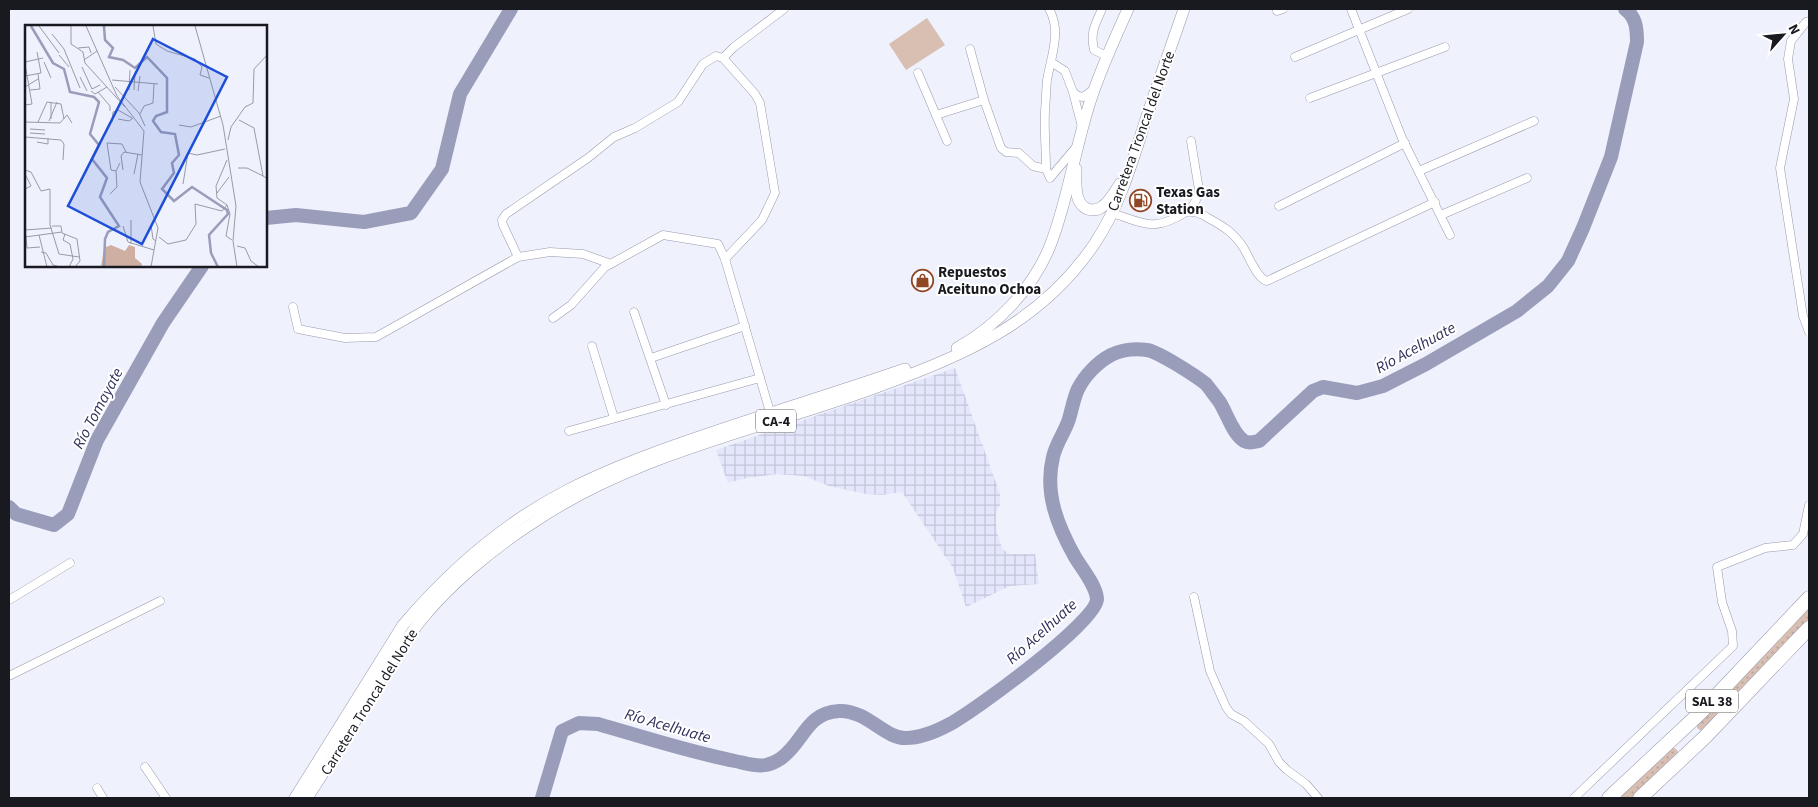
<svg xmlns="http://www.w3.org/2000/svg" width="1818" height="807" font-family="'Source Sans 3',sans-serif">
	<style>
		.industrial { fill: url(#industrial-grid) }
		.grass { fill: url(#grass-dots) }
		.garden { fill: #d9beb2 }
		.lines { fill: none; stroke-linecap: round; stroke-linejoin: round }
		.river { stroke: #9a9dba; stroke-width: 14 }
		.street-casing { stroke: #989aab; stroke-width: 9 }
		.primary-casing { stroke: #989aab; stroke-width: 12 }
		.highway-casing { stroke: #989aab; stroke-width: 15 }
		.street { stroke: #fff; stroke-width: 8 }
		.primary { stroke: #fff; stroke-width: 11 }
		.highway { stroke: #fff; stroke-width: 14 }
		.labels { text-anchor: middle; stroke-width: 4; stroke-linejoin: round; paint-order: stroke }
		.shield { fill: #fff; stroke: #5e5f63; stroke-width: 1 }
		.shield-label { font-size: 14px; font-weight: bold; fill: #191a20 }
		.street-label { font-size: 15px; fill: #191a20; stroke: #fff }
		.poi-label { font-size: 15px; font-weight: bold; fill: #191a20; stroke: #fff; text-anchor: start }
		.water-label { font-size: 16px; font-style: italic; fill: #30325b; stroke: #fff }
		.inset-river { fill: none; stroke: #9a9dba; stroke-width: 2.5 }
		.inset-road { fill: none; stroke: #999ba4; stroke-width: 1 }
		.view { fill: #1d4ed8; fill-opacity: 0.15; stroke: #1d4ed8; stroke-width: 2.5 }
		.inset-edge { fill: none; stroke: #191a20; stroke-width: 2.5 }
	</style>
	<defs>
		<pattern id="industrial-grid" width="8" height="8" patternUnits="userSpaceOnUse" patternTransform="scale(1.25)"><rect width="8" height="8" fill="#e4e7fc"/><path d="M0 4h8M4 0v8" fill="none" stroke="#c3c6d8"/></pattern>
		<pattern id="grass-dots" width="8" height="8" patternUnits="userSpaceOnUse" patternTransform="scale(1.25)"><rect width="8" height="8" fill="#d9beb2"/><path d="M2 2h.1M6 6h.1" fill="none" stroke="#baa399" stroke-width="1.8" stroke-linecap="round"/></pattern>
	</defs>
	<rect width="100%" height="100%" fill="#eff1fc"/>
	<polygon class="industrial" points="955,368 1000,494 1000,505 996,512 996,522 997,533 1002,548 1008,554 1035,554 1039,584 1010,586 966,607 953,568 902,492 882,495 865,494 829,486 804,476 777,474 747,478 728,483 716,450"/>
	<g class="grass">
		<polygon points="1809,604 1809,619 1702,731 1698,729 1697,725"/>
		<polygon points="1673,747 1677,750 1679,754 1634,798 1617,798"/>
	</g>
	<polygon class="garden" points="927,18 945,45 906,70 889,44"/>
	<g class="lines">
		<g class="river">
			<polyline points="266,218 296,215 364,222 411,213 442,169 460,94 511,9"/>
			<polyline points="9,507 16,514 54,525 68,514 97,440 163,323 202,266"/>
			<path d="M542,798L562,731L579,723L598,724C643,737 689,752 735,761C745,763 756,767 766,765C771,764 777,761 780,759C804,743 805,713 839,711C867,710 885,739 906,738C922,738 937,731 950,724C974,711 1097,622 1097,599C1096,585 1082,569 1075,557C1058,527 1044,493 1053,457C1056,443 1065,432 1069,419C1072,409 1074,397 1078,389C1085,375 1098,362 1111,355C1123,349 1134,348 1147,350C1159,352 1196,376 1206,384C1210,389 1215,396 1219,401C1227,413 1232,433 1244,441C1249,444 1254,442 1259,441L1313,391L1323,387L1357,393L1383,386L1426,364L1517,311L1548,286L1568,261L1583,228L1611,157L1637,42C1637,28 1636,17 1625,9"/>
		</g>
		<defs>
			<g id="street">
				<path d="M1049,9C1062,30 1051,57 1047,80C1046,90 1046,101 1045,111C1044,131 1046,150 1046,169L1050,178L1077,146"/>
				<path d="M1102,9C1095,25 1090,32 1094,50L1107,56"/>
				<polyline points="1351,9 1402,138 1450,235"/>
				<polyline points="1277,11 1283,9"/>
				<polyline points="1809,21 1806,22 1791,41 1788,59 1794,99 1780,168 1803,316 1809,332"/>
				<polyline points="970,49 984,100 1001,148 1006,152 1019,153 1033,166 1046,169"/>
				<polyline points="1295,57 1408,9"/>
				<polyline points="723,58 734,47 784,9"/>
				<polyline points="1051,62 1065,71 1073,92 1082,127"/>
				<polyline points="918,73 947,141"/>
				<polyline points="1073,92 1078,96 1083,97 1093,90"/>
				<polyline points="1310,98 1445,47"/>
				<polyline points="936,115 984,100"/>
				<polyline points="1419,171 1534,121"/>
				<polyline points="1279,206 1405,143"/>
				<polyline points="1190,211 1198,196 1199,190 1191,141"/>
				<path d="M1112,213C1146,224 1154,232 1186,212C1194,211 1202,214 1208,218C1223,226 1234,233 1243,247C1249,256 1257,279 1267,281L1435,202"/>
				<polyline points="1441,215 1527,178"/>
				<polyline points="518,257 503,225 502,220 506,214 588,158 614,137 635,128 678,102 703,64 716,56 723,58 755,94 760,103 775,193 762,220 725,259"/>
				<polyline points="293,307 298,329 345,338 376,337 518,257 550,252 583,254 611,264"/>
				<polyline points="634,312 666,405"/>
				<polyline points="553,318 571,305 605,267 663,235 718,244 725,259 770,412"/>
				<polyline points="592,346 614,418"/>
				<polyline points="651,358 745,326"/>
				<polyline points="569,431 760,378"/>
				<polyline points="1194,597 1210,671 1226,707 1231,714 1244,721 1269,744 1279,762 1287,770 1306,784 1318,798"/>
				<polyline points="9,600 70,563"/>
				<polyline points="9,676 160,601"/>
				<polyline points="145,767 166,798"/>
				<polyline points="97,788 103,798"/>
				<polyline points="1574,798 1733,646 1732,631 1722,602 1717,567 1765,548 1793,545 1803,534 1809,505"/>
			</g>
			<g id="primary">
				<path d="M1076,169C1076,183 1073,208 1092,210C1096,210 1100,209 1103,206C1110,201 1115,191 1120,184"/>
				<path d="M957,348C997,326 1033,288 1050,246C1069,198 1075,145 1092,96C1102,66 1115,38 1128,9"/>
				<path d="M295,798L403,625C448,572 504,523 566,491C608,469 652,453 696,438C765,414 836,393 905,369"/>
				<path d="M307,798C330,763 352,727 373,691C389,667 404,641 422,619C450,584 494,548 531,524C633,454 759,430 874,388C962,356 1041,324 1095,243C1121,204 1133,159 1147,116C1159,80 1172,44 1184,9"/>
			</g>
			<g id="highway">
				<polyline points="1609,798 1700,713 1809,598"/>
				<polyline points="1640,798 1705,737 1809,628"/>
			</g>
		</defs>
		<use href="#street" class="street-casing"/>
		<use href="#primary" class="primary-casing"/>
		<use href="#highway" class="highway-casing"/>
		<use href="#street" class="street"/>
		<use href="#primary" class="primary"/>
		<use href="#highway" class="highway"/>
	</g>
	<defs>
		<symbol id="fuel-ring" viewBox="-11 -11 22 22"><circle r="9.5" fill="#fff" stroke="#8f4724" stroke-width="1.5"/><path d="M-5.5-6h7V0h2V4h1.3V-2.5L3-4.5l.8-.8L6-3V5H2.5V1h-1V6h-7ZM-4.2-4.7v3.2H.2V-4.7Z" fill="#8f4724"/></symbol>
		<symbol id="shop-ring" viewBox="-11 -11 22 22"><circle r="9.5" fill="#fff" stroke="#8f4724" stroke-width="1.5"/><path d="M-5-2.5h2.3a2.7 3.5 0 0 1 5.4 0H5L5.5 6h-11ZM-1.5-2.5h3a1.5 2.3 0 0 0-3 0Z" fill="#8f4724"/></symbol>
	</defs>
	<g fill-rule="evenodd">
		<use href="#fuel-ring" x="1128" y="188" width="25" height="25"/>
		<use href="#shop-ring" x="910" y="268" width="25" height="25"/>
	</g>
	<g class="labels">
		<g class="shield">
			<rect x="756" y="409.5" width="40" height="23" rx="4"/>
			<rect x="1686" y="689.5" width="52" height="23" rx="4"/>
		</g>
		<g class="shield-label">
			<text x="776" y="426">CA-4</text>
			<text x="1712" y="706">SAL 38</text>
		</g>
		<g class="street-label">
			<text transform="translate(1141 131) rotate(-70)" y="5">Carretera Troncal del Norte</text>
			<text transform="translate(369 702) rotate(-58)" y="5">Carretera Troncal del Norte</text>
		</g>
		<g class="poi-label">
			<text x="1156" y="197">Texas Gas<tspan x="1156" dy="17">Station</tspan></text>
			<text x="938" y="277">Repuestos<tspan x="938" dy="17">Aceituno Ochoa</tspan></text>
		</g>
		<g class="water-label">
			<text transform="translate(1415 347) rotate(-29)" y="6">Río Acelhuate</text>
			<text transform="translate(97 408) rotate(-62)" y="6">Río Tomayate</text>
			<text transform="translate(1041 631) rotate(-42)" y="6">Río Acelhuate</text>
			<text transform="translate(668 725) rotate(16)" y="6">Río Acelhuate</text>
		</g>
	</g>
	<g transform="translate(25 25)">
		<rect width="242" height="242" fill="#eff1fc"/>
		<path d="M86,220L100,226L104,220L110,222V233L117,239L116,242H76L79,223Z" fill="#cfafa1"/>
		<path class="inset-river" d="M6,1L28,38L39,44L45,67L69,72L74,77L65,109L74,120L67,134L82,153L75,172L94,201L83,207L80,214L79,242M79,1L80,15L88,23L84,32L98,35L110,43L122,32L142,53V87L131,91L128,96L136,107L150,109L154,130L147,138L149,148L137,164L149,176L167,162L202,185L203,189L184,210L186,228L193,242"/>
		<path class="inset-road" d="M14,1L34,28M46,1V19L58,27L60,38L100,82M61,1L92,71L119,106L115,157L133,203L126,242M128,1L131,19L142,26L170,34L177,42L175,50L184,53M170,1L198,100L211,181L208,216L212,242M27,9L39,24L55,63M53,23L64,22L66,28M34,30L44,42M59,35L72,26M0,37L18,33M19,37L26,53M0,39L7,79L0,80M57,42L67,64L75,60M0,51L16,48L12,27M55,52L62,66M87,55L133,59M0,62L13,54M90,62L114,88L120,101M5,65L15,64L13,49M104,65L105,45M109,65L110,48M66,66L70,69L82,62M113,66L115,51M73,67L85,81V86M115,89L119,81L128,78L129,59M26,94V77M93,94L104,96L108,93M214,95L229,103L238,151L243,154M24,96L32,77M0,97L35,98L42,90L47,98M13,97L22,77L36,79L39,94M87,97L88,87L93,85L107,93M154,100L166,102L196,91M5,104L20,105M5,108L20,109M0,112L36,115L39,119L38,135M203,115L206,102L220,82L228,78L229,44L243,29M12,117L23,119V113M202,135L191,161L192,173L202,180M213,143H222L238,151M0,145L6,147L16,166L25,164V200L34,229L54,232M98,145L96,131L99,127L117,130M91,146L86,145L82,118L97,119L101,127M0,149L6,161L0,164M109,149L113,129M158,159L163,128L172,130L200,124M192,168L204,152M85,169L92,162L91,146L95,138M202,180L205,189L201,211L207,215M126,200L128,214L131,216M27,201H36L37,208L52,214L55,236L50,242M98,201L103,217L129,225M0,202L2,223L15,222M0,205L27,203M40,209L38,215L45,219L48,234L44,242M14,210L22,242M0,212L37,207M134,212L143,219L161,215L171,199L170,179L197,186L202,180M106,219V195M212,221L220,223L226,236L234,242M16,227L21,228L28,240L35,242"/>
		<path class="view" d="M128,14L202,52L117,219L43,181Z"/>
		<rect width="242" height="242" class="inset-edge"/>
	</g>
	<rect width="1818" height="807" fill="none" stroke="#191a20" stroke-width="20"/>
	<g transform="translate(1783 35) rotate(63)" stroke="#ffffff" stroke-width="4" paint-order="stroke">
	<path d="M0-4L9 19L0 12L-9 19Z" fill="#191a20"/>
	<text y="-8" font-size="14" font-weight="bold" text-anchor="middle" fill="#191a20">N</text>
	</g>
</svg>
